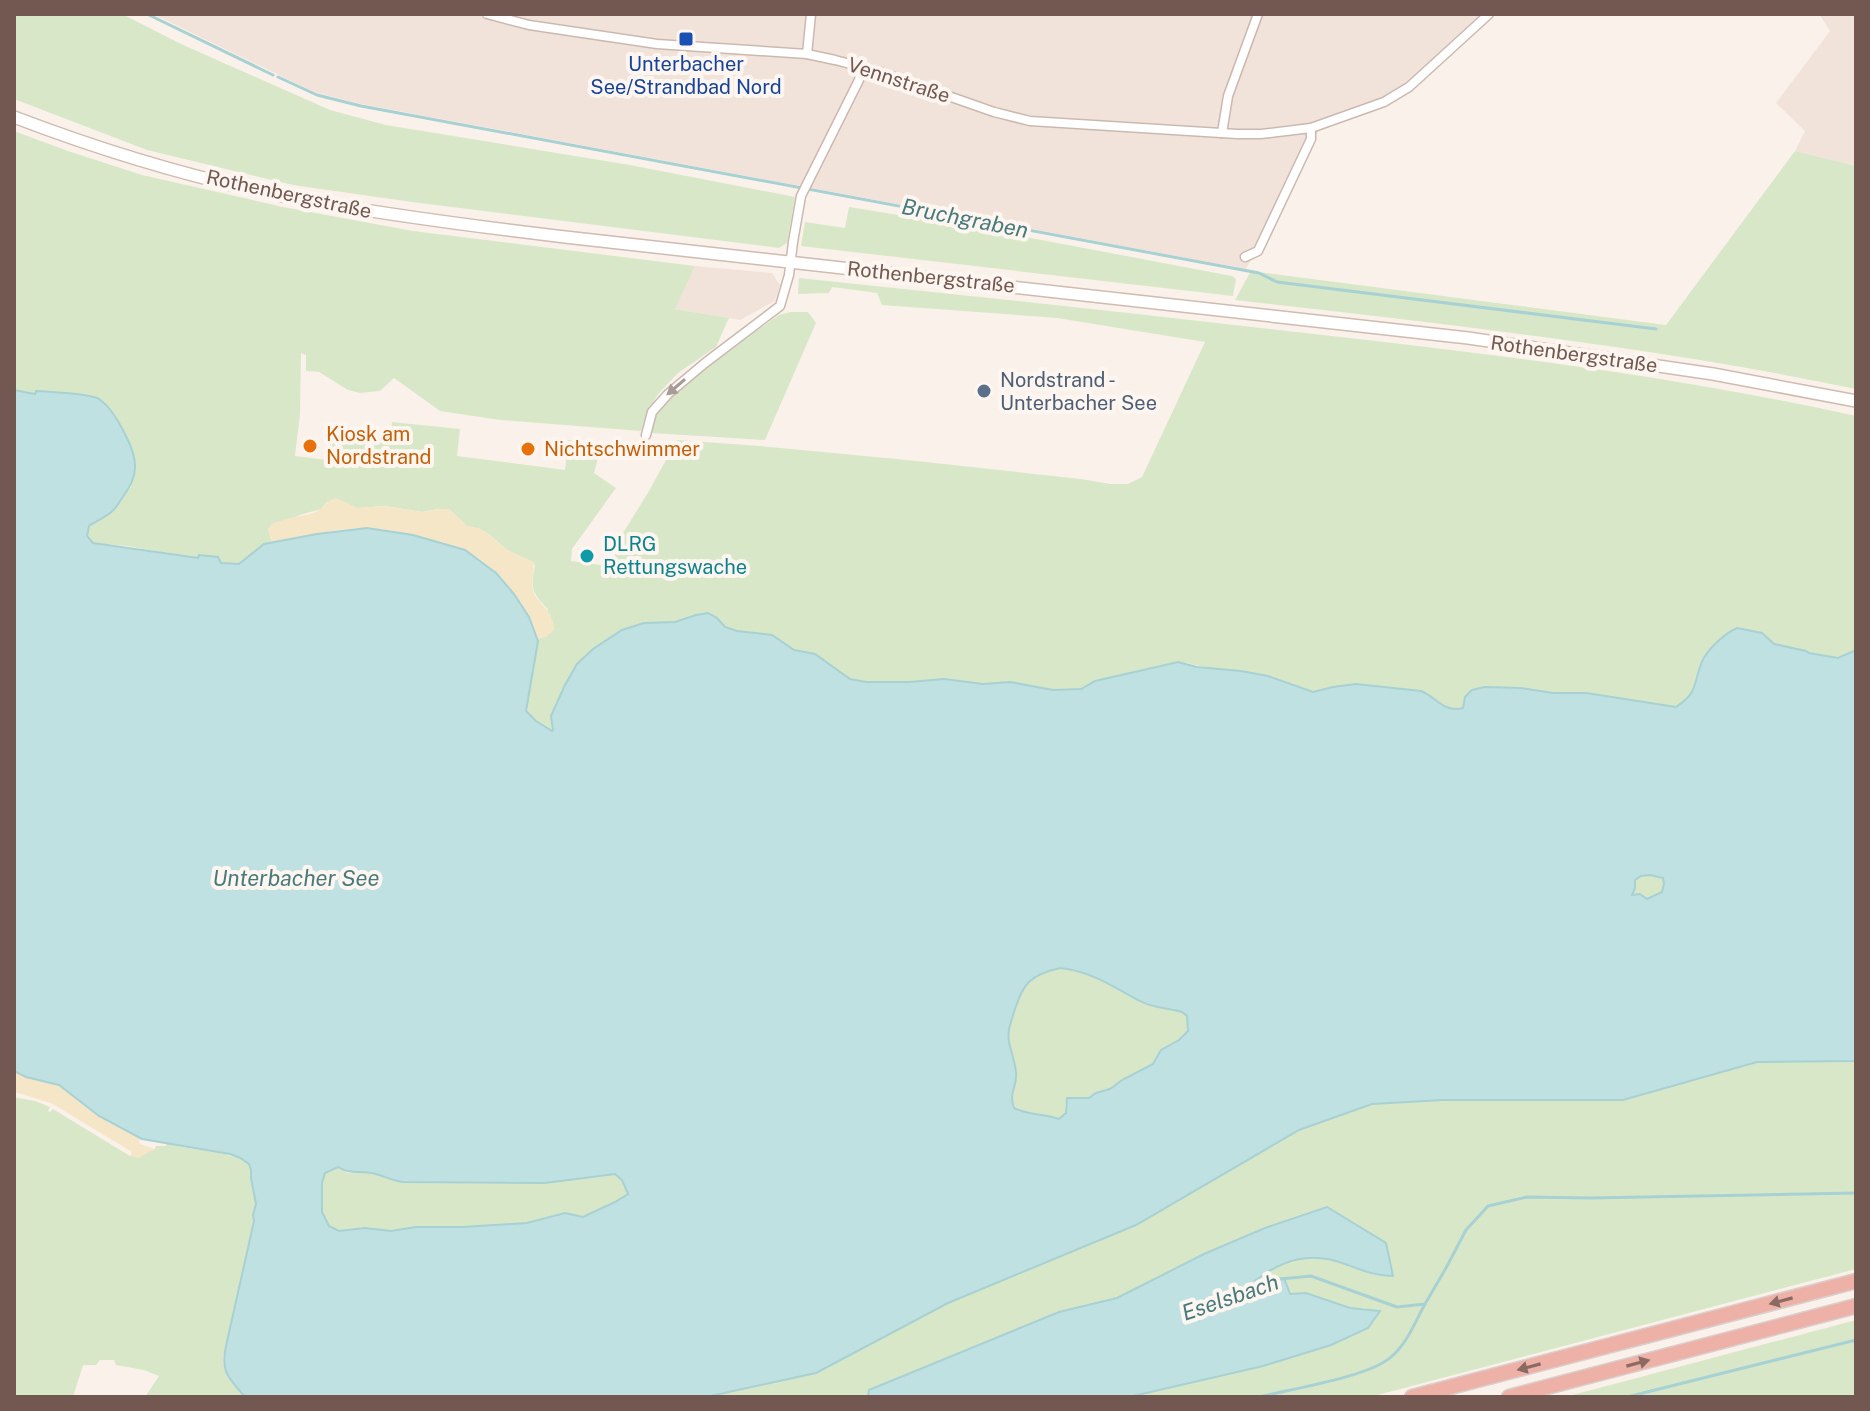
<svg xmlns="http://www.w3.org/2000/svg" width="1870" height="1411" font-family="'Public Sans',sans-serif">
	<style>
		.residential { fill: #f1e3d9 }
		.green { fill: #d9e7c9 }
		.sand { fill: #f6e6c8 }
		.water { fill: #c0e1e2; stroke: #a7d1d3; stroke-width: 2; fill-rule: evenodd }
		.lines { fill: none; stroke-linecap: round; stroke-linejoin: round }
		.stream { stroke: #a7d1d3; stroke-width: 3 }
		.street-casing { stroke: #cbb9b1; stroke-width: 11 }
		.secondary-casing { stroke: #cfbbb1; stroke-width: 14 }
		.highway-casing { stroke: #d8d0ce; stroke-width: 17 }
		.street { stroke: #fff; stroke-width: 8 }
		.secondary { stroke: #fff; stroke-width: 11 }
		.highway { stroke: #edb1a8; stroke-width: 14 }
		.oneway { fill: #aa9b96 }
		.oneway2 { fill: #8b6a62 }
		.transit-dot { fill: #1a4fb4; stroke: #fdf6f0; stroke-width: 3 }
		.service-dot { fill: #5c6f8a; stroke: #fdf6f0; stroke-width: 3 }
		.food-dot { fill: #e8710a; stroke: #fdf6f0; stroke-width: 3 }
		.culture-dot { fill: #0f9aa8; stroke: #fdf6f0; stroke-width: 3 }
		.labels { text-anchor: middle; stroke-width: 8; stroke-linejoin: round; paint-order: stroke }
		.transit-label { font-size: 20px; fill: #164399; stroke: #fdf6f0 }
		.street-label { font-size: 20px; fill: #725850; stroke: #fdf6f0 }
		.service-label { font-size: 20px; fill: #4e5e75; stroke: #fdf6f0; text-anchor: start }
		.food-label { font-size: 20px; fill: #c56008; stroke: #fdf6f0; text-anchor: start }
		.culture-label { font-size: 20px; fill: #0d838f; stroke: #fdf6f0; text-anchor: start }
		.water-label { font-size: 22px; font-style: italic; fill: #487a7c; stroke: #fdf6f0 }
	</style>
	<rect width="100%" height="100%" fill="#faf2ea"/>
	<g class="residential">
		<polygon points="153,14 1483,14 1408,83 1376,102 1324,121 1246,269 361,104 314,92"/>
		<polygon points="1819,14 1856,14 1856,166 1795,151 1805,131 1776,103 1830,31"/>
		<polygon points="695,266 772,273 780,285 775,301 740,320 674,309"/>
	</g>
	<g class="green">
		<polygon points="14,14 122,14 181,44 330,110 386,125 630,165 795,197 787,243 779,248 412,202 293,185 147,150 14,99"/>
		<path d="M14,131L68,151L142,175L283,207L413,231L695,266L675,309L729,318L716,347L678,373L659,393L647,412L641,431L500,420L440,411L394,378L380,391L360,393L348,390L319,372L306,371V355L301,353L300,414L295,456L327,460L330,431L390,439L392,422L460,429L457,456L565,470L568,440L597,443L601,447L594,473L616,488L572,549L571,561L601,565L607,577L623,533L649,491L677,440L760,446L907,460L1081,479L1111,484H1128L1142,477L1205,342L1057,318L882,305L877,293L832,287L829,293L798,294L799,278C974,296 1149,315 1323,335C1502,355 1680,377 1856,416V650L1838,658L1809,653L1805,651L1774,644L1734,628L1721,639L1704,659L1696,687L1689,698L1676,707L1586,693H1553L1521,688H1478L1463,708L1458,710L1442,706L1427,694L1412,690L1382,688L1355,684L1333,687L1313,692L1267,676L1241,671L1216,670L1187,663H1170L1095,681L1081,689L1053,690L1010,682L983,684L944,679L909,682H866L850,679L815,654L794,650L772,635L737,631L724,627L717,618L696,615L675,622L644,623L622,630L611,638L552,731L536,721L526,711L537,639L547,636L548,609C532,594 530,586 535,566L533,562L507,550L490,535L480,529L467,526L449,509H439L422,512L385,506L358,508H354L345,502H327L321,509L300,515L268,529L272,543L264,545L239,564L221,563L127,546L93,543L87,536L89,526L100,518L110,513L131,487L67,394L37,391L35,394L14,390Z"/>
		<path d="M1795,151L1856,166V389C1651,346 1443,324 1235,300L1251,271L1666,325Z"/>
		<polygon points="849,207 973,227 1232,276 1236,279 1233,296 801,246 805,222 845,228"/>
		<polygon points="791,312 808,312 816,323 765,440 651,433 655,414 671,395 728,350 779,315"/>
		<polygon points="1650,875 1664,878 1665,884 1662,892 1647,900 1637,895 1632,895 1635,888 1634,880 1641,876"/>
		<path d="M1060,968C1090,971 1112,986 1138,1000C1151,1008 1168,1008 1182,1012C1188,1017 1188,1023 1188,1031L1179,1041L1161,1050L1153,1064L1122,1080L1110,1089L1096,1093L1089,1098H1076L1065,1105L1066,1113L1059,1119C1044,1114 1028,1115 1014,1108C1008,1092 1018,1086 1016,1072C1015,1062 1011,1052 1009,1042C1007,1030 1011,1023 1014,1012C1023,983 1029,975 1060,968Z"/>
		<path d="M1856,1061V1269L1370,1397H1129L1263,1366L1367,1308H1350L1306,1293L1289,1294L1255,1281C1286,1259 1307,1252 1345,1264L1386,1243L1204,1254L1117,1298L1059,1312L869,1390L868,1397H706L816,1373L948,1303L1136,1225L1299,1130L1372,1104L1443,1100H1623L1758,1062Z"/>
		<path d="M14,1097L35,1101L50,1107L48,1111L50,1112L53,1109L130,1156L155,1149L156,1146H166V1143C193,1152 223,1148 249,1164L251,1170V1178L256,1204L253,1215L254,1221L223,1357C223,1375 234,1384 245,1397H145L159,1376L144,1370L116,1365L114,1360H100L96,1365H83L73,1397H14Z"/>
		<polygon points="339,1167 348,1173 368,1172 403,1182 545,1183 615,1174 622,1180 628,1194 615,1202 583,1217 565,1213 527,1223 463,1227 416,1227 391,1231 365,1228 339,1231 329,1226 322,1212 322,1183 325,1173"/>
		<polygon points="1856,1320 1856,1397 1565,1397"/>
	</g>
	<g class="sand">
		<path d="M336,498L358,508L385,506L422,512L439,509H449L467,526L480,529L490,535L507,550L533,562C535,570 531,580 533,589C537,606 553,606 554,630L547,636L537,639C524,603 500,568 465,550C455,545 441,543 430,540C410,534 389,530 369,528C341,527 300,537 272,543L268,529L272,524C285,518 299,517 313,513C323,509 326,501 336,498Z"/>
		<polygon points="14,1071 26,1077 59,1085 139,1137 140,1144 155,1149 138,1158 130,1156 132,1152 51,1103 14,1092"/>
	</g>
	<g class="water">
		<path d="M14,390L35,394L36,391C50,392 89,393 99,399C111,407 119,422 125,434C138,459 140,475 122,498C119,503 115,510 110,513C105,517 95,522 89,526L87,536L93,543L198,558L199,555L218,557L221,563L239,564L264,544L317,534L367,528L413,535L465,550L496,573L514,594L529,617L538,641L526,711L536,721L552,731L553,730L551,716L565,685L577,664L593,649L622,630L644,623L675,622L696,615L708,613L717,618L725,627L737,631L772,635L794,650L815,654L850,679L866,682H909L944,679L983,684L1010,682L1053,690L1081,689L1095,681L1178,662L1197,667L1241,671L1268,676L1313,692L1333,687L1356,684L1421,691C1436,697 1444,713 1463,708L1465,697L1472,690L1485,687L1521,688L1553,693H1586L1676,707C1698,692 1693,686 1701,664C1706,650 1724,634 1737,628L1762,633L1774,644L1806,651L1809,653L1838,658L1856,650V1061L1757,1062L1623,1100H1443L1372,1104L1299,1130L1136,1225L948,1303L816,1373L706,1397H245C229,1378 220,1372 226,1346L254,1221L253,1215L256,1204L251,1178V1170L249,1164L240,1158L230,1154L142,1139L99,1116L59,1085L26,1077L14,1071ZM1650,875L1663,878L1664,884L1662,892L1647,899L1640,894L1632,895L1635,888V880L1641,876ZM1060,968C1090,971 1112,986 1138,1000C1151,1008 1168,1008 1182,1012L1187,1016L1188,1031L1179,1040L1161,1050L1153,1064L1122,1080L1110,1089L1096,1093L1089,1098H1067L1066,1113L1059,1119C1044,1114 1028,1115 1014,1108C1008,1092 1018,1086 1016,1072C1015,1062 1011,1052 1009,1042C1007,1030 1011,1023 1014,1012C1023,983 1030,975 1060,968ZM338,1167C352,1175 357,1170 371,1173C383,1175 389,1180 403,1182L545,1183L615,1174L622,1180L628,1194L615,1202L583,1217L565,1213L527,1223L463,1227H416L391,1231L365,1228L339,1231L329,1226L322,1212V1183L325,1173Z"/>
		<path d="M1327,1207L1386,1243L1393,1276C1375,1276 1361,1270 1345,1264C1311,1251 1284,1259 1256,1280L1284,1278L1290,1294L1306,1293L1350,1308L1380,1311L1368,1328L1331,1345L1263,1366L1129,1397H868L869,1390L1059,1312L1117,1298L1204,1254L1265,1228Z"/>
	</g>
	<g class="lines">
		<g class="stream">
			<polyline points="147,14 273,75"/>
			<polyline points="278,77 317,95 361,106 1259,273 1277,282 1656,329"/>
			<polyline points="1281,1279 1311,1276 1397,1307 1425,1304 1446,1268 1466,1230 1488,1206 1527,1197 1590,1198 1856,1193"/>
			<path d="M1259,1397C1291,1389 1369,1377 1391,1357C1407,1344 1415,1322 1425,1304"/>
			<polyline points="1627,1397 1856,1340"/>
		</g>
		<defs>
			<g id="street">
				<polyline points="487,14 529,25 657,44 807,54 835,60 877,71 994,112 1030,121 1237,134 1261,134 1311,128 1384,102 1409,87 1489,14"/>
				<polyline points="807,54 811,14"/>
				<polyline points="1222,133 1228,96 1258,14"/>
				<polyline points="1245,257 1258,251 1311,139 1311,128"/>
				<polyline points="646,435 652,412 668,394 705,363 780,306 789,275 793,242 801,196 859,80 861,67"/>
			</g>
			<path id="secondary" d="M14,117C103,151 195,179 288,197C380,214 472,226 565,237L1468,338L1713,374L1856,401"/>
			<g id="highway">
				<polyline points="1412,1397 1856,1281"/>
				<polyline points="1509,1397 1856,1306"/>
			</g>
		</defs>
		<use href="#street" class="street-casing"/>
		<use href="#secondary" class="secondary-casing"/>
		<use href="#highway" class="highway-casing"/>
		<use href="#street" class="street"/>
		<use href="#secondary" class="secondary"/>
		<use href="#highway" class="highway"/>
	</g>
	<defs><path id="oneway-solid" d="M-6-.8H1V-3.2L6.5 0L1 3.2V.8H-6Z" transform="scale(2)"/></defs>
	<use class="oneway" href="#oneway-solid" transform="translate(676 387) rotate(139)"/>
	<g class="oneway2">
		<use href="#oneway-solid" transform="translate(1781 1301) rotate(165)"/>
		<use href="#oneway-solid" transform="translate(1638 1363) rotate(-15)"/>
		<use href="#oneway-solid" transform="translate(1529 1367) rotate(165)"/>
	</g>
	<rect class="transit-dot" x="678" y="31" width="16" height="16" rx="4"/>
	<circle class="service-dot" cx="984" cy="391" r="8"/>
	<g class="food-dot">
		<circle cx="310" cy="446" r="8"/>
		<circle cx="528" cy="449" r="8"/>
	</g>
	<circle class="culture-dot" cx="587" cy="556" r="8"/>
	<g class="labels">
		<g class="transit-label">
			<text x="686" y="71">Unterbacher<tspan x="686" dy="23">See/Strandbad Nord</tspan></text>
		</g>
		<g class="street-label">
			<text transform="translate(899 80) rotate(18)" y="7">Vennstraße</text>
			<text transform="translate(289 194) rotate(12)" y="7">Rothenbergstraße</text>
			<text transform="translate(931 277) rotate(6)" y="7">Rothenbergstraße</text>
			<text transform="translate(1574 354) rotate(8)" y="7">Rothenbergstraße</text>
		</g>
		<g class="service-label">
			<text x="1000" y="387">Nordstrand -<tspan x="1000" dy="23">Unterbacher See</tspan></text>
		</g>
		<g class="food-label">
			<text x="326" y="441">Kiosk am<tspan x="326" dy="23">Nordstrand</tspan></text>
			<text x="544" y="456">Nichtschwimmer</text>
		</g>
		<g class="culture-label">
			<text x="603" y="551">DLRG<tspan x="603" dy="23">Rettungswache</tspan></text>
		</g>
		<g class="water-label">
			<text transform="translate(965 218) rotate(11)" y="8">Bruchgraben</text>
			<text x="296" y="886">Unterbacher See</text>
			<text transform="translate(1230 1297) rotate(-19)" y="8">Eselsbach</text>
		</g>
	</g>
	<rect width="1870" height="1411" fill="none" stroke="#725850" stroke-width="32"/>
</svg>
